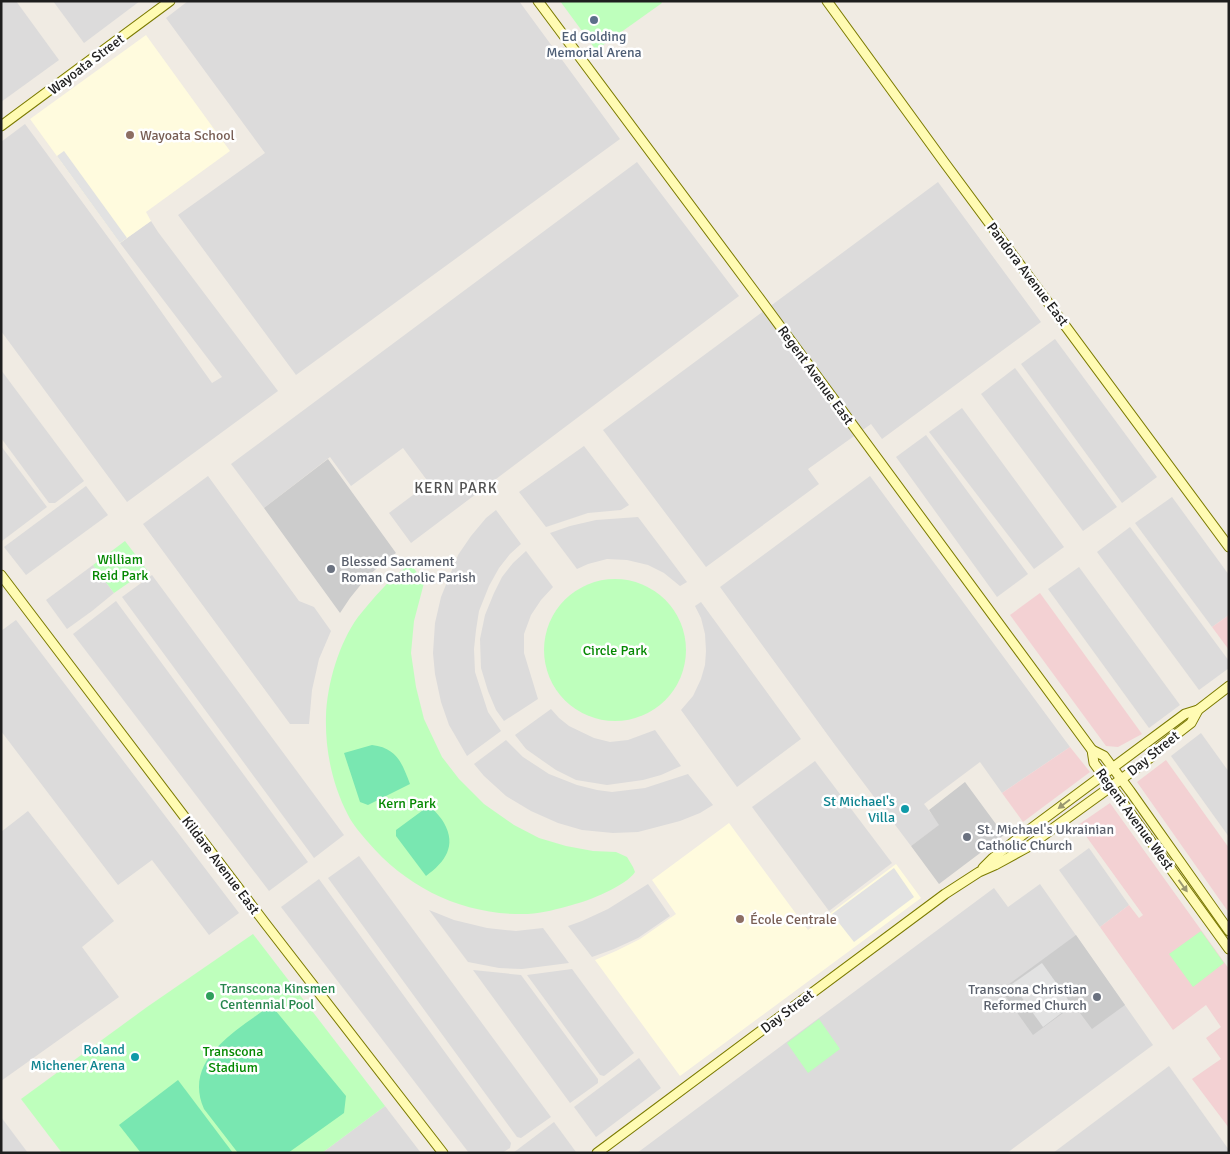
<svg xmlns="http://www.w3.org/2000/svg" width="1230" height="1154" font-family="Signika,sans-serif">
	<style>
		.residential { fill: #dcdbdb }
		.commercial { fill: #f3d1d3 }
		.education { fill: #fffbde }
		.religious { fill: #ccc }
		.park { fill: #beffbc }
		.pitch { fill: #79e7b1 }
		.parking { fill: #e2e2e2 }
		.lines { fill: none; stroke-linecap: round; stroke-linejoin: round }
		.secondary-casing { stroke: #7b7a00; stroke-width: 11 }
		.secondary { stroke: #fffbb3; stroke-width: 9 }
		.oneway { fill: #9a9870 }
		.service-dot { fill: #5c6f8a; stroke: #fff; stroke-width: 2 }
		.education-dot { fill: #8d6e63; stroke: #fff; stroke-width: 2 }
		.worship-dot { fill: #6b7280; stroke: #fff; stroke-width: 2 }
		.culture-dot { fill: #0f9aa8; stroke: #fff; stroke-width: 2 }
		.leisure-dot { fill: #2e9e5b; stroke: #fff; stroke-width: 2 }
		.labels { text-anchor: middle; stroke-width: 5; stroke-linejoin: round; paint-order: stroke }
		.service-label { font-size: 14px; fill: #4e5e75; stroke: #fff }
		.street-label { font-size: 14px; fill: #1e1e1e; stroke: #fff }
		.education-label { font-size: 14px; fill: #785e54; stroke: #fff; text-anchor: start }
		.park-label { font-size: 14px; fill: #048801; stroke: #fff }
		.worship-label { font-size: 14px; fill: #5b616d; stroke: #fff; text-anchor: start }
		.culture-label { font-size: 14px; fill: #0d838f; stroke: #fff; text-anchor: end }
		.leisure-label { font-size: 14px; fill: #27864d; stroke: #fff; text-anchor: start }
		.neighbourhood-label { font-size: 15px; letter-spacing: 1px; fill: #515151; stroke: #fff }
	</style>
	<rect width="100%" height="100%" fill="#f0ebe3"/>
	<g class="residential">
		<polygon points="1,1 16,1 59,60 1,102"/>
		<polygon points="53,1 140,1 84,43"/>
		<polygon points="188,1 519,1 620,139 296,375 178,215 265,153 166,18"/>
		<polygon points="25,124 116,248 212,383 222,377 120,243 151,221 158,232 278,391 127,502 1,331 1,142"/>
		<polygon points="637,162 739,296 411,543 389,513 429,483 403,448 351,486 330,457 264,508 231,464"/>
		<polygon points="938,182 1041,322 882,439 871,424 808,469 819,484 706,567 603,430"/>
		<polygon points="1055,339 1157,477 1122,503 1021,364"/>
		<polygon points="1015,368 1117,507 1083,531 981,394"/>
		<polygon points="1,370 84,481 55,503 49,503 1,438"/>
		<polygon points="962,408 1064,547 1034,569 929,432"/>
		<polygon points="926,435 1028,574 997,597 896,457"/>
		<polygon points="1,446 47,507 2,541 1,540"/>
		<polygon points="584,446 629,505 621,510 588,513 546,527 519,492"/>
		<polygon points="208,476 299,601 314,607 331,631 319,659 312,690 309,724 290,724 143,524"/>
		<polygon points="870,476 1070,747 1002,793 980,762 924,804 940,825 911,846 835,745 720,587"/>
		<polygon points="86,486 108,515 26,575 4,547"/>
		<polygon points="1172,497 1229,575 1229,615 1212,627 1135,523"/>
		<polygon points="496,510 521,544 510,554 499,568 489,586 479,611 476,630 474,649 475,672 488,712 501,731 467,756 449,725 441,702 435,674 433,653 435,623 441,597 458,555 471,536 486,518"/>
		<polygon points="638,517 687,582 680,586 664,573 648,565 627,560 607,559 588,564 577,569 550,533 570,526 596,520"/>
		<polygon points="1130,527 1229,661 1229,668 1199,690 1097,552"/>
		<polygon points="526,551 553,587 541,600 531,615 524,634 524,653 538,699 504,721 496,710 488,691 481,668 480,639 485,615 494,593 502,577 513,563"/>
		<polygon points="93,565 114,593 92,611 67,629 46,600"/>
		<polygon points="1079,567 1180,705 1149,728 1048,589"/>
		<polygon points="152,575 344,835 314,858 122,597"/>
		<polygon points="116,601 308,862 269,891 73,634"/>
		<polygon points="701,602 801,739 737,787 681,710 693,696 701,679 705,665 706,651 705,634 701,618 695,606"/>
		<polygon points="16,620 239,913 209,935 152,860 118,885 1,731 1,631"/>
		<polygon points="551,709 559,718 569,726 594,738 610,742 628,740 655,730 681,766 661,775 643,780 607,785 576,780 556,770 543,761 526,749 515,735"/>
		<polygon points="1201,733 1229,772 1229,837 1171,756"/>
		<polygon points="506,740 523,757 549,774 577,785 597,790 612,792 645,788 688,774 713,805 700,813 680,821 638,832 613,833 582,830 558,823 531,811 506,796 484,776 474,764"/>
		<polygon points="815,761 892,863 829,911 752,807"/>
		<polygon points="28,811 114,921 82,947 119,997 1,1081 1,832"/>
		<polygon points="1089,848 1129,905 1100,927 1059,870"/>
		<polygon points="359,856 551,1117 521,1138 517,1137 328,878"/>
		<polygon points="319,879 511,1143 510,1148 502,1153 469,1153 281,907"/>
		<polygon points="648,884 670,916 638,938 614,949 592,957 568,926 582,921 608,909"/>
		<polygon points="1040,884 1153,1045 1007,1153 637,1153 994,888 1008,907"/>
		<polygon points="429,910 454,920 487,928 516,931 543,928 569,963 522,969 499,968 468,962"/>
		<polygon points="572,969 634,1053 604,1076 600,1075 527,975"/>
		<polygon points="473,970 521,975 598,1079 598,1083 570,1103"/>
		<polygon points="639,1058 661,1088 596,1137 574,1107"/>
		<polygon points="1169,1066 1229,1150 1229,1153 1053,1153"/>
		<polygon points="385,1106 421,1153 322,1153"/>
		<polygon points="1,1117 28,1153 1,1153"/>
		<polygon points="554,1122 576,1152 575,1153 513,1153"/>
	</g>
	<g class="commercial">
		<polygon points="1040,593 1142,734 1118,747 1106,746 1010,615"/>
		<polygon points="1229,615 1229,650 1212,627"/>
		<polygon points="1070,747 1090,772 1023,822 1002,793"/>
		<polygon points="1166,760 1229,848 1229,913 1137,782"/>
		<polygon points="1110,803 1229,969 1229,1128 1192,1079 1221,1059 1206,1038 1221,1027 1206,1005 1173,1030 1100,927 1129,905 1139,918 1143,915 1078,825"/>
	</g>
	<g class="education">
		<polygon points="146,35 230,151 146,212 151,221 120,243 30,119"/>
		<polygon points="729,823 808,930 896,864 921,898 680,1076 595,960 616,951 640,939 676,914 652,880"/>
	</g>
	<g class="religious">
		<polygon points="328,459 396,553 384,562 367,577 350,598 340,613 264,508"/>
		<polygon points="965,782 1004,835 939,884 911,846 939,825 929,810"/>
		<polygon points="1076,935 1125,1005 1092,1029 1074,1005 1033,1035 1001,990"/>
	</g>
	<g class="park">
		<polygon points="560,1 661,1 662,3 596,50"/>
		<polygon points="125,541 147,570 114,593 93,565"/>
		<path d="M413,567L424,583L414,621L411,653L416,687L424,719L442,757L459,779L484,804L514,825L539,838L566,846L593,851L616,852L627,857L633,867L635,872C626,886 588,901 572,905C558,909 543,913 528,914C465,916 408,889 368,842C361,834 353,825 348,815C332,784 325,750 326,716C327,684 339,643 358,617C370,602 382,588 396,575C399,573 402,570 405,568C407,568 411,567 413,567Z"/>
		<circle cx="615" cy="650" r="71"/>
		<polygon points="1201,931 1224,963 1193,987 1169,954"/>
		<polygon points="253,934 385,1106 322,1153 62,1153 21,1099 147,1007"/>
		<polygon points="819,1019 840,1049 808,1073 787,1043"/>
	</g>
	<g class="pitch">
		<path d="M372,745C397,748 402,763 410,784L368,805L360,802L344,753Z"/>
		<path d="M430,805C434,811 441,817 444,823C457,846 445,862 426,876L396,836V830Z"/>
		<path d="M271,1005L346,1096L344,1113L288,1153H238L204,1109C182,1059 238,1030 271,1005Z"/>
		<polygon points="178,1080 233,1153 141,1153 119,1125"/>
	</g>
	<g class="parking">
		<polygon points="64,151 127,238 120,243 57,156"/>
		<polygon points="894,868 914,897 854,942 832,914"/>
		<polygon points="1042,963 1072,1005 1043,1027 1012,984"/>
	</g>
	<g class="lines">
		<defs>
			<g id="secondary">
				<polyline points="538,1 760,299 1092,750 1094,763 1229,949"/>
				<polyline points="827,1 944,162 1229,547"/>
				<polyline points="1,126 170,1"/>
				<polyline points="1,575 265,923 443,1153"/>
				<polyline points="1092,750 1104,756 1130,791 1229,931"/>
				<polyline points="983,868 993,858 1029,830 1185,714 1198,710"/>
				<polyline points="597,1153 945,894 979,872 995,865 1026,848 1138,767 1151,757 1160,747 1191,723 1198,710 1229,686"/>
			</g>
		</defs>
		<use href="#secondary" class="secondary-casing"/>
		<use href="#secondary" class="secondary"/>
	</g>
	<defs><path id="oneway-solid" d="M-6-.8H1V-3.2L6.5 0L1 3.2V.8H-6Z" transform="scale(1.25)"/></defs>
	<g class="oneway">
		<use href="#oneway-solid" transform="translate(1064 804) rotate(143)"/>
		<use href="#oneway-solid" transform="translate(1183 886) rotate(54)"/>
	</g>
	<circle class="service-dot" cx="594" cy="20" r="5"/>
	<g class="education-dot">
		<circle cx="130" cy="135" r="5"/>
		<circle cx="740" cy="919" r="5"/>
	</g>
	<g class="worship-dot">
		<circle cx="331" cy="569" r="5"/>
		<circle cx="967" cy="837" r="5"/>
		<circle cx="1097" cy="997" r="5"/>
	</g>
	<g class="culture-dot">
		<circle cx="905" cy="809" r="5"/>
		<circle cx="135" cy="1057" r="5"/>
	</g>
	<circle class="leisure-dot" cx="210" cy="996" r="5"/>
	<g class="labels">
		<g class="service-label">
			<text x="594" y="41">Ed Golding<tspan x="594" dy="16">Memorial Arena</tspan></text>
		</g>
		<g class="street-label">
			<text transform="translate(86 64) rotate(-37)" y="5">Wayoata Street</text>
			<text transform="translate(1028 274) rotate(53)" y="5">Pandora Avenue East</text>
			<text transform="translate(816 375) rotate(54)" y="5">Regent Avenue East</text>
			<text transform="translate(1153 753) rotate(-39)" y="5">Day Street</text>
			<text transform="translate(1135 819) rotate(54)" y="5">Regent Avenue West</text>
			<text transform="translate(221 865) rotate(53)" y="5">Kildare Avenue East</text>
			<text transform="translate(787 1011) rotate(-37)" y="5">Day Street</text>
		</g>
		<g class="education-label">
			<text x="140" y="140">Wayoata School</text>
			<text x="750" y="924">École Centrale</text>
		</g>
		<g class="park-label">
			<text x="120" y="564">William<tspan x="120" dy="16">Reid Park</tspan></text>
			<text x="615" y="655">Circle Park</text>
			<text x="407" y="808">Kern Park</text>
			<text x="233" y="1056">Transcona<tspan x="233" dy="16">Stadium</tspan></text>
		</g>
		<g class="worship-label">
			<text x="341" y="566">Blessed Sacrament<tspan x="341" dy="16">Roman Catholic Parish</tspan></text>
			<text x="977" y="834">St. Michael's Ukrainian<tspan x="977" dy="16">Catholic Church</tspan></text>
			<text x="1087" y="994" text-anchor="end">Transcona Christian<tspan x="1087" dy="16">Reformed Church</tspan></text>
		</g>
		<g class="culture-label">
			<text x="895" y="806">St Michael's<tspan x="895" dy="16">Villa</tspan></text>
			<text x="125" y="1054">Roland<tspan x="125" dy="16">Michener Arena</tspan></text>
		</g>
		<g class="leisure-label">
			<text x="220" y="993">Transcona Kinsmen<tspan x="220" dy="16">Centennial Pool</tspan></text>
		</g>
		<g class="neighbourhood-label">
			<text x="456" y="493">KERN PARK</text>
		</g>
	</g>
	<rect width="1230" height="1154" fill="none" stroke="#1e1e1e" stroke-width="5"/>
</svg>
